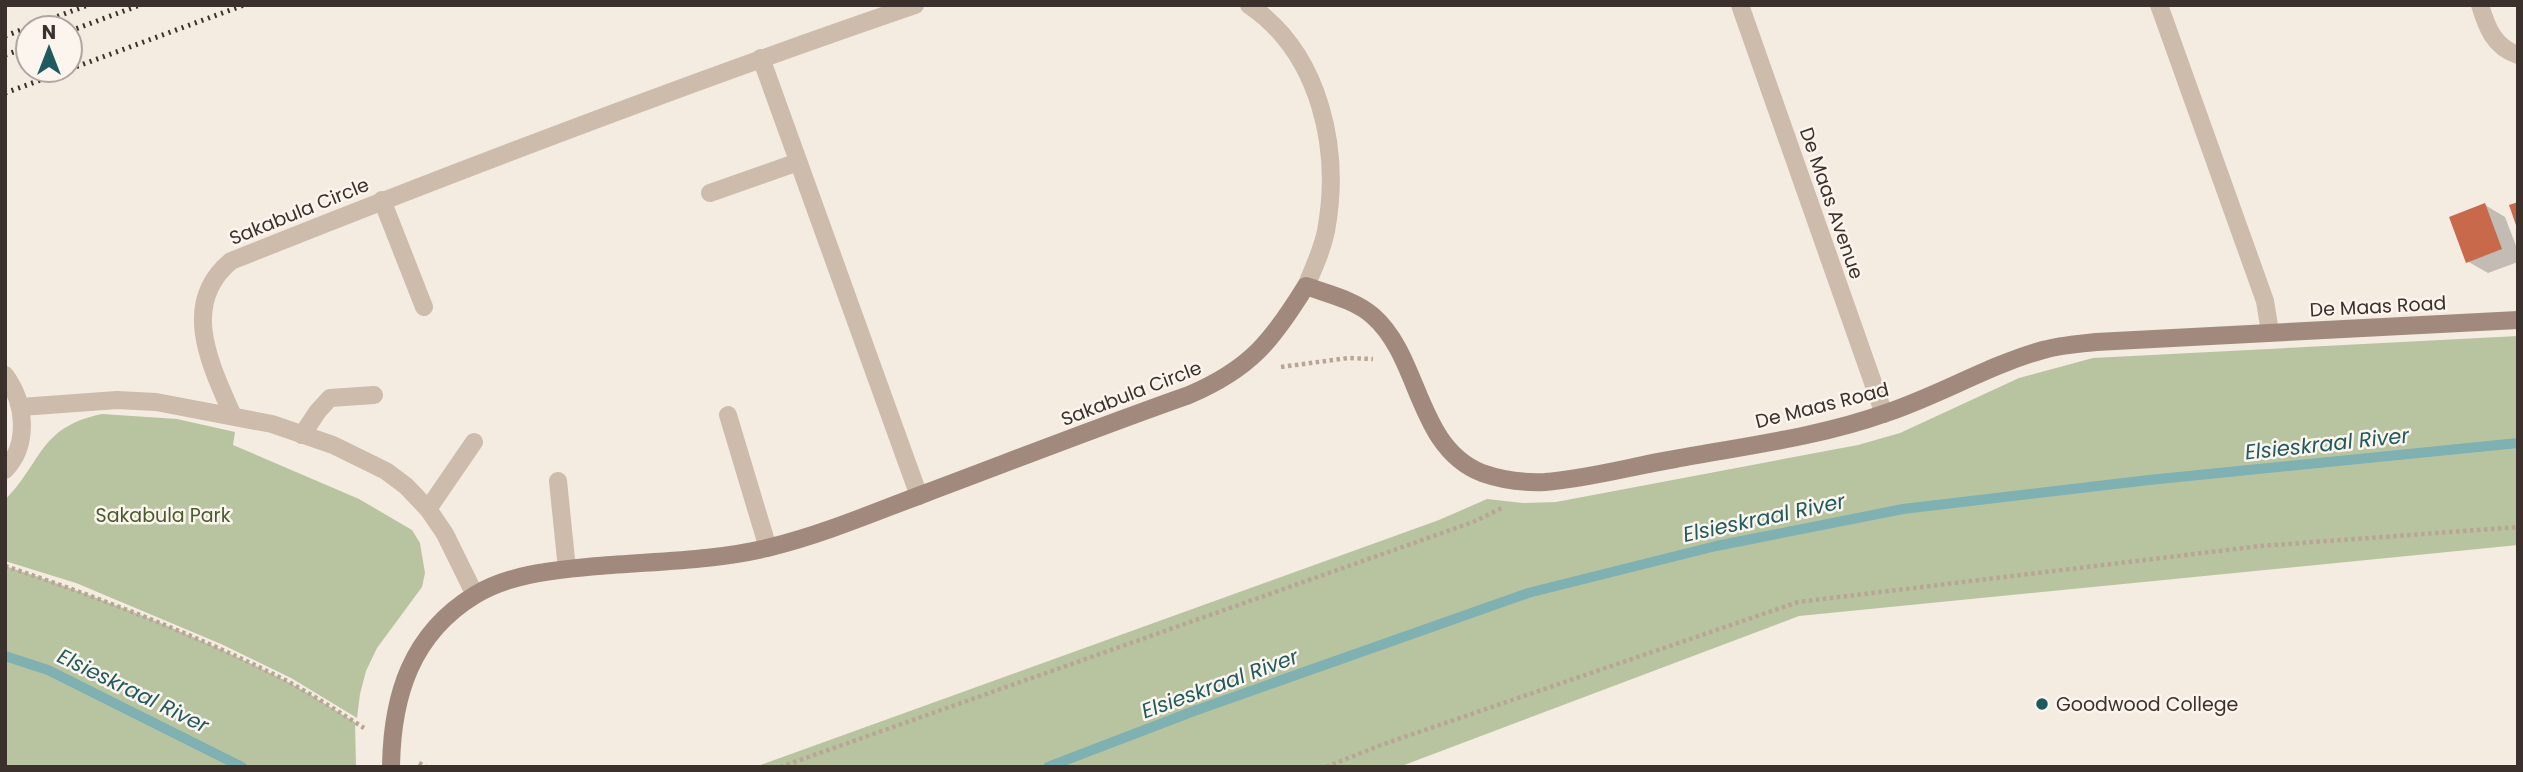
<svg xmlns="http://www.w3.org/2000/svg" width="2523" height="772" font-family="Poppins,sans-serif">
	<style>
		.green { fill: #b8c4a0 }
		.shadow { fill: #0003 }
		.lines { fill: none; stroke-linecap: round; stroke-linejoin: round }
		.stream { stroke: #7fb0b2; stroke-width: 10 }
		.building { fill: #c8694b }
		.path { stroke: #b9a596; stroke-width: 4.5; stroke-dasharray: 3.5 3.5; stroke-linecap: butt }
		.lane { stroke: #cdbbac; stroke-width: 18 }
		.street { stroke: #cdbbac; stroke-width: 18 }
		.secondary { stroke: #a18a7d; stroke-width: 18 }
		.rail { stroke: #3b302b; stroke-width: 5; stroke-dasharray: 2 5; stroke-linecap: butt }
		.poi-dot { fill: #1f5a5e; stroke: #fbf5ee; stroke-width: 2.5 }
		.labels { text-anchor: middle; stroke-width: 5; stroke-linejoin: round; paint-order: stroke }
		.street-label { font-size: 19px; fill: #3b302b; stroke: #fbf5ee }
		.park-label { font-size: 19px; fill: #4a5a2e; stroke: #fbf5ee }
		.poi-label { font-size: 19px; fill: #3b302b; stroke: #fbf5ee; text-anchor: start }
		.water-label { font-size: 21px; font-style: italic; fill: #1f5a5e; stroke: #fbf5ee }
	</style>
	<rect width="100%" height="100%" fill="#f4ebe1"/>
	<g class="green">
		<polygon points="2518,336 2518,545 1799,616 1399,767 755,767 1439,520 1487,499 1523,503 1556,502 1858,445 1900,433 2019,378 2093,358"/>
		<path d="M102,414L177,419L235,432L233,445L359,499L412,530L420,543L425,573L422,587L377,648L366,671L360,694L357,718L291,678L221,644L76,583L5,561V500C43,461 39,427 102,414Z"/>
		<path d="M5,566C101,597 196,635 286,681C310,693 332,709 355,722L356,767H5Z"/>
	</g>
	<polygon class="shadow" points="2485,205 2505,217 2518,251 2518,262 2488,273 2467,261"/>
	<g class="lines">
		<g class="stream">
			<polyline points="5,656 48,670 242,767"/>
			<polyline points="1048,767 1194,711 1528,593 1716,546 1903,509 2149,480 2518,443"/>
		</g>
	</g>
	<g class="building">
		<polygon points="2518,202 2518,228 2517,228 2509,205"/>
		<polygon points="2485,203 2502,249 2466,263 2449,217"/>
	</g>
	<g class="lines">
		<g class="path">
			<polyline points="1281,367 1348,358 1373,359"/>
			<path d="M5,566C101,598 197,635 287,681C313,695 339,712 364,728"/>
			<polyline points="419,763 426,767"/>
			<polyline points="780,767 1473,522 1504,507"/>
			<polyline points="1326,767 1381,745 1798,602 2260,546 2518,527"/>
		</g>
		<g class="lane">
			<polyline points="710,193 798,162"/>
			<polyline points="382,200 424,307"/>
			<polyline points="728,415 768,548"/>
			<polyline points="302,435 318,411 330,398 374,395"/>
			<polyline points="558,481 567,569"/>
			<polyline points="428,509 474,442"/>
		</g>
		<g class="street">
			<path d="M1249,5C1321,54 1341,150 1326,231C1322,250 1314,268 1306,286"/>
			<polyline points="1740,5 1884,414"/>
			<polyline points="2159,5 2265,301 2270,332"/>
			<path d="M2480,5C2487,28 2494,47 2518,55"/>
			<polyline points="761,58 919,496"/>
			<path d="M5,375C25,402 30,444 5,470"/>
			<polyline points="21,407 117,400 156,402 272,424 333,445 386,471 406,486 428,509 445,534 475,595"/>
			<path d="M233,416C211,366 179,304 231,261C457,171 684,84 915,5"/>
		</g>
		<path class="secondary" d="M391,767C392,696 411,634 475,595C511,573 557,570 598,566C655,561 715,561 771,547C824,534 875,512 926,493C1014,460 1101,426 1189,395C1250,369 1272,341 1306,286C1328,294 1355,300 1373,316C1421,358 1416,447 1482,473C1502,480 1523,483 1545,482C1586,479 1633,466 1675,459C1745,446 1819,437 1886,413C1940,395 1989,365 2043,350C2060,345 2078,344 2096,342L2518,320"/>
		<g class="rail">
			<polyline points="70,31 140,5"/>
			<polyline points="5,36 88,5"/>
			<polyline points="5,55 28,47"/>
			<polyline points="70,69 244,5"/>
			<polyline points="5,93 68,70"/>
		</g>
	</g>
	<circle class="poi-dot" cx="2042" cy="704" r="7"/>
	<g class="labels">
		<g class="street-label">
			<text transform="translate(1832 203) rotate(71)" y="7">De Maas Avenue</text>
			<text transform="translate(299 211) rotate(-22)" y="7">Sakabula Circle</text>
			<text transform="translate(2378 306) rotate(-3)" y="7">De Maas Road</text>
			<text transform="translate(1131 393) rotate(-21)" y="7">Sakabula Circle</text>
			<text transform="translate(1822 405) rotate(-14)" y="7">De Maas Road</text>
		</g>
		<g class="park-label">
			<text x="163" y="522">Sakabula Park</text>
		</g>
		<g class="poi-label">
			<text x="2056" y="711">Goodwood College</text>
		</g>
		<g class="water-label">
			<text transform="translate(2327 444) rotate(-6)" y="7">Elsieskraal River</text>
			<text transform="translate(1764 518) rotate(-12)" y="7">Elsieskraal River</text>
			<text transform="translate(1220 684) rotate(-20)" y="7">Elsieskraal River</text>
			<text transform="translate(133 691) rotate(26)" y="7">Elsieskraal River</text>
		</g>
	</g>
	<rect width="2523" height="772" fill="none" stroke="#3b302b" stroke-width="14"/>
	<g transform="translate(49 49)"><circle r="33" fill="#fbf5ee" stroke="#aea6a0" stroke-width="2"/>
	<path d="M0-5L12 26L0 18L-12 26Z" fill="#1f5a5e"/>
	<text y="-10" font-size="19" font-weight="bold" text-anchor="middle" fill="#3b302b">N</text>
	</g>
</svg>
